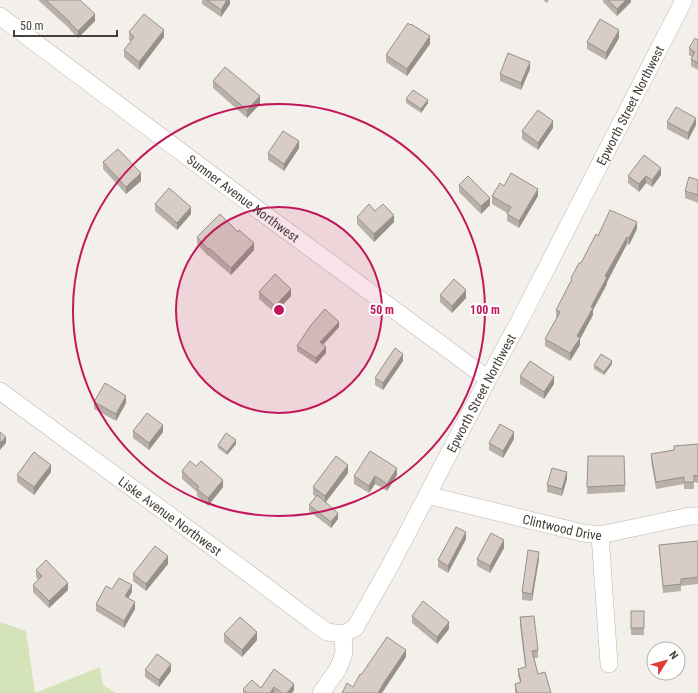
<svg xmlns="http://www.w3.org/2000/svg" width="698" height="693" font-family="'Roboto Condensed',sans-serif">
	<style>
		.green { fill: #d4e3b8 }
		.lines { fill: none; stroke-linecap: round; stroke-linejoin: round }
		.minor-casing { stroke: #beb6ae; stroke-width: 18 }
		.minor { stroke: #fff; stroke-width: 17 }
		.wall { fill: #b9b0a9 }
		.shaded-wall { fill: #969089 }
		.building { fill: #d7cdc4; stroke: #969089 }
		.ring { fill: none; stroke: #c2185b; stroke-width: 2 }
		.labels { text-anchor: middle; stroke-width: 4; stroke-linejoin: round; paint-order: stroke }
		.street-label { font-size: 13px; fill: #474039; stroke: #fff }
		.centre { fill: #c2185b; stroke: #fff; stroke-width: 2 }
		.ring-label { font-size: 12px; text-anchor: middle; font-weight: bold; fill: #c2185b; stroke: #fff; stroke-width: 4; stroke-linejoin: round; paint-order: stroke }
	</style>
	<rect width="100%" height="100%" fill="#f3f0eb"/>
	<g class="green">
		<polygon points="0,622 26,631 35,693 0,693"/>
		<polygon points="100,667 103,685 116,693 35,693"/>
	</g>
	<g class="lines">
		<defs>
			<g id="minor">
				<path id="s1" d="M0,16L264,214L488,379"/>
				<path id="s2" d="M0,391L244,570L313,622L327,632L343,634"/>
				<path id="s3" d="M427,495L583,533L600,535L690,516H698"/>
				<polyline points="600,535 609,664"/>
				<path id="s4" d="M343,634L355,628L390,566L488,379L521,318L684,0"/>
				<polyline points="321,693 338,669 344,653 343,634"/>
			</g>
		</defs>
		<use href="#minor" class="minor-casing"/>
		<use href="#minor" class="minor"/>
	</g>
	<g class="wall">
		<polygon points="38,0 80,0 95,21 78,38 70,30 70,29"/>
		<polygon points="202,0 230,0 230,4 221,17 202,4"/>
		<polygon points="543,0 549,0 547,3"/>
		<polygon points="603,0 631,0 631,2 617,16 603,2"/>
		<polygon points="410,25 430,44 407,76 386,62 386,55"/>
		<polygon points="129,32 164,37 139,70 124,57 124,50 131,41 129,40"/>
		<polygon points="619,38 606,60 587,49 587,42"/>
		<polygon points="698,40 698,70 691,66 691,59 692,57 689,55 689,48"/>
		<polygon points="530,69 521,90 500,81 500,74"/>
		<polygon points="213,81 260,104 247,118 213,88"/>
		<polygon points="406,99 428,103 421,113 406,103"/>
		<polygon points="667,122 696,125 688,140 667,129"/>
		<polygon points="553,128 538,150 522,139 522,131"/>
		<polygon points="299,148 284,171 268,160 268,153"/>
		<polygon points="103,162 141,181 126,194 103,169"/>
		<polygon points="661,175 652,187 646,183 639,192 628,183 628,176"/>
		<polygon points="698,180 698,203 685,198 685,191"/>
		<polygon points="459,185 490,205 481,214 459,192"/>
		<polygon points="504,186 538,196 519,228 507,221 507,213 492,204 492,196"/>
		<polygon points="155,204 191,214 177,230 155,211"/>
		<polygon points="375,211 394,222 374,242 357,224 357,217"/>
		<polygon points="637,229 629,245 627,244 607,282 607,284 593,310 593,315 580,339 580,345 570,361 545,346 545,339 557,317 556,317 556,310 571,282 571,278 598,236"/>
		<polygon points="197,237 254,250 231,275 209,256 208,256 197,244"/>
		<polygon points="259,292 291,296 275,313 259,299"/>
		<polygon points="440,295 466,298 452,313 440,302"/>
		<polygon points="339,327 323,345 326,353 316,364 297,351 297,346"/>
		<polygon points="403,361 383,390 375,385 375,378"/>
		<polygon points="612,364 604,375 594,369 594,365"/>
		<polygon points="520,376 554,384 544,399 520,384"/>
		<polygon points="94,402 126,403 116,421 94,409"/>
		<polygon points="133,431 163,432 149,450 133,438"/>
		<polygon points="514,439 503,458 489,450 489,443"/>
		<polygon points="236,444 227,455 218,448 218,445"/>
		<polygon points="698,444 698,483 694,482 694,489 684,489 684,484 656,489 651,461 651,454 674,450"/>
		<polygon points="588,456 625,485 625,492 587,494"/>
		<polygon points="196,466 223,487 208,506 197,496 197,492 182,479 182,471"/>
		<polygon points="51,472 34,495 17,482 17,475"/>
		<polygon points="348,473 326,502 338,519 331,528 309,511 309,505 316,496 313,495 313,487"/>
		<polygon points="397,475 387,491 375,484 369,493 354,484 354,476"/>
		<polygon points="567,479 562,496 547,492 547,485"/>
		<polygon points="466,539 448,573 438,567 438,560"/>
		<polygon points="698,541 698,584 681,586 681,591 663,593 659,545"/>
		<polygon points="504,548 490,573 477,566 477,559"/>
		<polygon points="539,559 532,601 522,600 522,592"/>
		<polygon points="168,564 146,591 133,581 133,574"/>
		<polygon points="36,570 68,590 49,608 33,592 33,585 38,580 36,577"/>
		<polygon points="112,589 132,592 128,598 135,609 124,628 96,611 96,604"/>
		<rect x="631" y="611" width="13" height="24"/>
		<polygon points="412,616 449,629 437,644 412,623"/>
		<polygon points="520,617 538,650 538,658 534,658 538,674 551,693 515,693 515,684 520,682 518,676 518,669 525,667 520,625"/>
		<polygon points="224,634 257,640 242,657 224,642"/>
		<polygon points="274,669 294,690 292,693 243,693 243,689 261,688"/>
		<polygon points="145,670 171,671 159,687 145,677"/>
	</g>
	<g class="shaded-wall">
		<polygon points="227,0 230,0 230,4 221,17 221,10"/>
		<polygon points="626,0 631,0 631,2 617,16 617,9"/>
		<polygon points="95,14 95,21 78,38 78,31"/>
		<polygon points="164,30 164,37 139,70 139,62"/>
		<polygon points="619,30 619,38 606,60 606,53"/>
		<polygon points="430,36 430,44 407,76 407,69"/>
		<polygon points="530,62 530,69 521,90 521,83"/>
		<polygon points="260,96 260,104 247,118 247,110"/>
		<polygon points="428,100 428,103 421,113 421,109"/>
		<polygon points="696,118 696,125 688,140 688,133"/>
		<polygon points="553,121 553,128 538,150 538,143"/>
		<polygon points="299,141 299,148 284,171 284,164"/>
		<polygon points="661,168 661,175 652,187 652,180"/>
		<polygon points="141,173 141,181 126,194 126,187"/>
		<polygon points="646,176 646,183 639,192 639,184"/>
		<polygon points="538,189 538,196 519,228 519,221"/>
		<polygon points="490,198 490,205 481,214 481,206"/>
		<polygon points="191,207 191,214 177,230 177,223"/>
		<polygon points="394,215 394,222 374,242 374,234"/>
		<polygon points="637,222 637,229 629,245 629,238"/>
		<polygon points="627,237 627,244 607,282 607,284 593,310 593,315 580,339 580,345 570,361 570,353 577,336 605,276"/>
		<polygon points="254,243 254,250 231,275 231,268"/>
		<polygon points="291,289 291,296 275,313 275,306"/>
		<polygon points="466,290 466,298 452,313 452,306"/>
		<polygon points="339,322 339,327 320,348 320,342"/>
		<polygon points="326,347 326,353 316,364 316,358"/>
		<polygon points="403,354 403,361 383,390 383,383"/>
		<polygon points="612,361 612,364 604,375 604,372"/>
		<polygon points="554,377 554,384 544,399 544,392"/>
		<polygon points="126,396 126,403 116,421 116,414"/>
		<polygon points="163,425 163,432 149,450 149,443"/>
		<polygon points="514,432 514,439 503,458 503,451"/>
		<polygon points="6,437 6,443 0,450 0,443"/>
		<polygon points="236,440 236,444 227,455 227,452"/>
		<polygon points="51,465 51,472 34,495 34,487"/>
		<polygon points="348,465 348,473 325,503 325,496"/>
		<polygon points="397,468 397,475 387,491 387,484"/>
		<polygon points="567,472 567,479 562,496 562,489"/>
		<polygon points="375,476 375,484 369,493 369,486"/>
		<polygon points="223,480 223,487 208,506 208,498"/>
		<polygon points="338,513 338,519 331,528 331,522"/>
		<polygon points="466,532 466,539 448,573 448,566"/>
		<polygon points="504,540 504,548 490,573 490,566"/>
		<polygon points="539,552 539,559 532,601 532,594"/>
		<polygon points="168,556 168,564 146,591 146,584"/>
		<polygon points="68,583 68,590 49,608 49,601"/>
		<polygon points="132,585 132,592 125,603 125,596"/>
		<polygon points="135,602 135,609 124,628 124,621"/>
		<polygon points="449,622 449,629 437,644 437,637"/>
		<polygon points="257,632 257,640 242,657 242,650"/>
		<polygon points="406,650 406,657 382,693 378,693 383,684"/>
		<polygon points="171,664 171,671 159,687 159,680"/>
		<polygon points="294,684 294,690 292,693 287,693"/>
		<polygon points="274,687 274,693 270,693"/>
	</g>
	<g class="building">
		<polygon points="46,0 80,0 95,14 78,31 70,23 70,22"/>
		<polygon points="207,0 227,0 221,10"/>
		<polygon points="608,0 626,0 617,9"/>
		<polygon points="144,14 164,30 139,62 124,50 134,37 129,32"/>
		<polygon points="600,19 619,30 606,53 587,42"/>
		<polygon points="408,23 410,25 411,24 430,36 407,69 386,55"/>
		<polygon points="695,38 698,40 698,63 691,59 695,52 689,48"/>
		<polygon points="508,53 530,62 521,83 500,74"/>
		<polygon points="225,67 260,96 247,110 213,81"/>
		<polygon points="413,90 428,100 421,109 406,99"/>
		<polygon points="676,107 696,118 688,133 667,122"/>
		<polygon points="538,110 553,121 538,143 522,131"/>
		<polygon points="283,131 299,141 284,164 268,153"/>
		<polygon points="118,149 141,173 126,187 103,162"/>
		<polygon points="644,155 661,168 652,180 646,176 639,184 628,176"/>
		<polygon points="511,173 538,189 519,221 507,214 511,207 492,196 500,183 504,186"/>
		<polygon points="468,176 490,198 481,206 459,185"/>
		<polygon points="689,177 698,180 698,195 685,191"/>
		<polygon points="169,188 191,207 177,223 155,204"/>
		<polygon points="369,204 375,211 383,204 394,215 374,234 357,217"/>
		<polygon points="610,210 637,222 629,238 627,237 605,276 607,277 591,307 593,308 577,336 580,338 570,353 545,339 560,312 556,310 572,279 571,278 579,263 581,263 596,234 598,236"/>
		<polygon points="220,214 238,232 239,230 254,243 231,268 209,248 208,249 197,237"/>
		<polygon points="275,274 291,289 275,306 259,292"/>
		<polygon points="454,279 466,290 452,306 440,295"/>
		<polygon points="325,309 339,322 320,342 326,347 316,358 297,346 311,325"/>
		<polygon points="395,348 403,354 383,383 375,378"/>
		<polygon points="601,354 612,361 604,372 594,365"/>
		<polygon points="530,361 554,377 544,392 520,376"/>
		<polygon points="105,383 126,396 116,414 94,402"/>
		<polygon points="147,413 163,425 149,443 133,431"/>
		<polygon points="500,424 514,432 503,451 489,443"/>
		<polygon points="0,432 6,437 0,443"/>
		<polygon points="226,433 236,440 227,452 218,445"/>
		<polygon points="698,444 698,476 694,475 694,482 684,482 684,477 656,482 651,454 674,450 674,446"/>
		<polygon points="370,451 397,468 387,484 375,476 369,486 354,476"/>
		<polygon points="34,452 51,465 34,487 17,475"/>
		<polygon points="336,456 348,465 325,496 313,487"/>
		<polygon points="588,456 624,456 625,485 587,487"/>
		<polygon points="190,461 196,466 201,461 223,480 208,498 197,489 199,487 182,471"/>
		<polygon points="552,468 567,472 562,489 547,485"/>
		<polygon points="317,495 338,513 331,522 309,505"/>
		<polygon points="456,527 466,532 448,566 438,560"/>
		<polygon points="491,533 504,540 490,566 477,559"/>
		<polygon points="698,541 698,577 681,579 681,584 663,586 659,545"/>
		<polygon points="155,546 168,556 146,584 133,574"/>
		<polygon points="528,550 539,552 532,594 522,592"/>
		<polygon points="46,560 68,583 49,601 33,585 42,576 36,570"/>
		<polygon points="119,578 132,585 125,596 135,602 124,621 96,604 106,586 112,589"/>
		<polygon points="423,601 449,622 437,637 412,616"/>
		<rect x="631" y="611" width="13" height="17"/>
		<polygon points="534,616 538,650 532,651 538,674 545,672 551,693 517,693 515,684 521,682 518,669 526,667 520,617"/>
		<polygon points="240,617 257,632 242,650 224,634"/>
		<polygon points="387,637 406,650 383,684 378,693 342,693 347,683 353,687 360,674 361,675"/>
		<polygon points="157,654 171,664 159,680 145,670"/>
		<polygon points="274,669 294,684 287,693 282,693 274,687 270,693 247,693 243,689 252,680 261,688"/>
	</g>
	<circle cx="279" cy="310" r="103" fill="#c2185b" fill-opacity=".12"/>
	<g class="ring">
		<circle cx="279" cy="310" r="103"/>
		<circle cx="279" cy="310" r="206"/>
	</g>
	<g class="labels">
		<g class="street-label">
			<text dy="5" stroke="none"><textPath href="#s4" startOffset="604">Epworth Street Northwest</textPath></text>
			<text dy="5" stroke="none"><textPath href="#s1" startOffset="304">Sumner Avenue Northwest</textPath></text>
			<text dy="5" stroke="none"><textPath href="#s4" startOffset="280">Epworth Street Northwest</textPath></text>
			<text dy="5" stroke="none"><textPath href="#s2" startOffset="211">Liske Avenue Northwest</textPath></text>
			<text dy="5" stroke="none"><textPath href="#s3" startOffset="139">Clintwood Drive</textPath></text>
		</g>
	</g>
	<circle cx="279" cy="310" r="6" class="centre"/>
	<g class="ring-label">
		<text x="382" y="314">50 m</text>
		<text x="485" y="314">100 m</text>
	</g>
	<g transform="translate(666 661) rotate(53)"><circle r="19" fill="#ffffff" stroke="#b5b3b0"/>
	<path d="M0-3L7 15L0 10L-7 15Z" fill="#e13c34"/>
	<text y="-6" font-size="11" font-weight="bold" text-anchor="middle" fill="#474039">N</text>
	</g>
	<path d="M14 30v6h103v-6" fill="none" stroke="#474039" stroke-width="2"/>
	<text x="20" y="30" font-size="12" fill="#474039" stroke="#ffffff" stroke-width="3" paint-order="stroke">50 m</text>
</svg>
